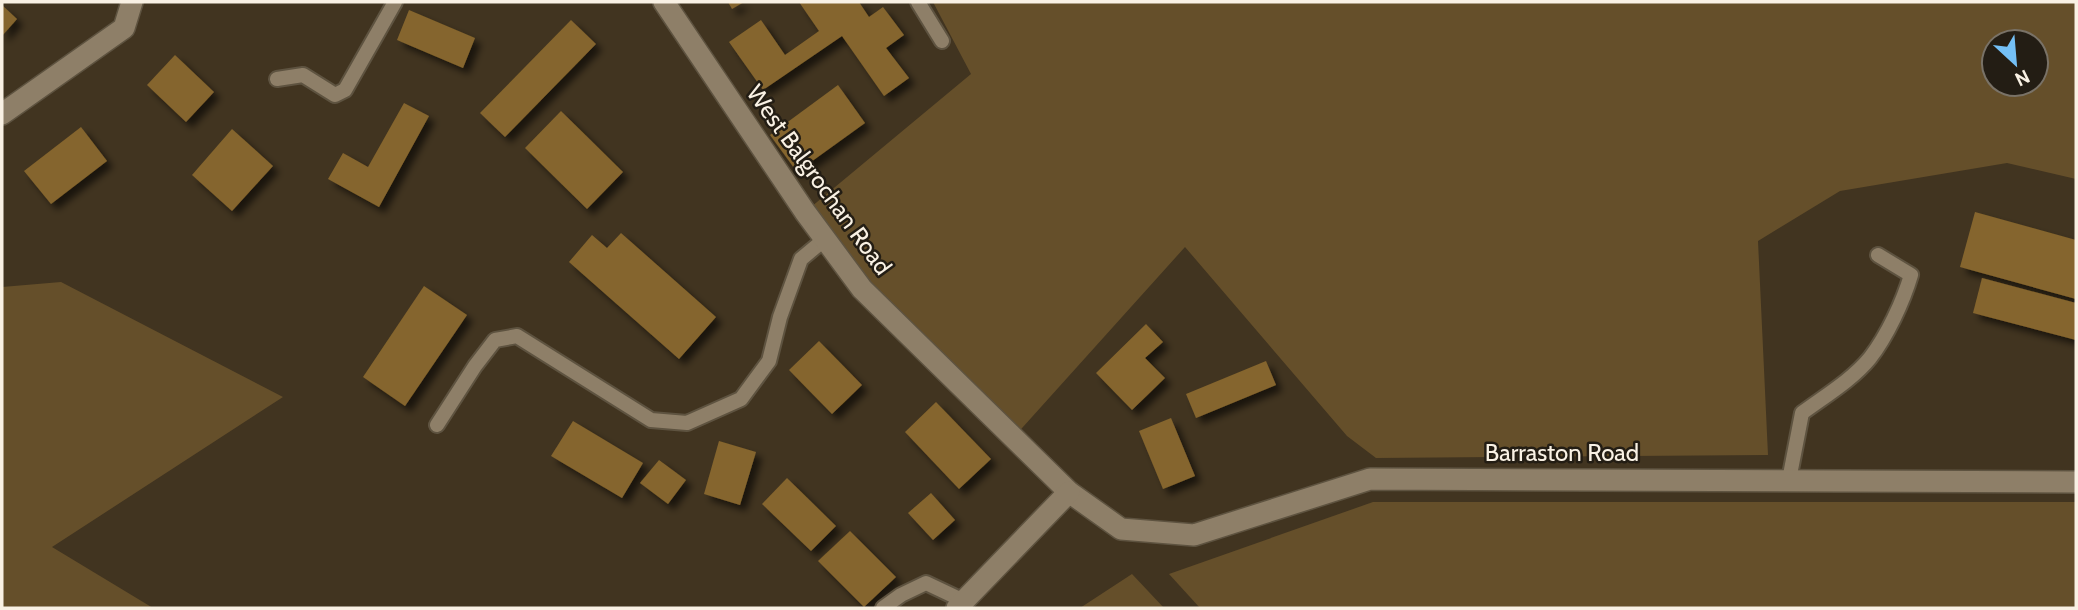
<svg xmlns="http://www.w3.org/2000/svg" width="2078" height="610" font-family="Cabin,sans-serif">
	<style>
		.green { fill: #654f2a; fill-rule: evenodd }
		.building { fill: #85652d; filter: url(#shadow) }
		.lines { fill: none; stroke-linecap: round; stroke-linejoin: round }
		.lane-casing { stroke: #5e5340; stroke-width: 18 }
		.street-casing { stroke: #5e5340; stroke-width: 24 }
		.lane { stroke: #8e7f68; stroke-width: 14 }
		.street { stroke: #8e7f68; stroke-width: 21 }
		.labels { text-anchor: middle; stroke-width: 5; stroke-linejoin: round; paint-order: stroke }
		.street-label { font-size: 24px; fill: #f9f1e4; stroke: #231d14 }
	</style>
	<defs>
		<filter id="shadow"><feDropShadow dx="6" dy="6" stdDeviation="3.5" flood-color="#0009"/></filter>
	</defs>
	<rect width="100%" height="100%" fill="#413420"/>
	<g class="green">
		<path d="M933,2H2076V179L2007,163L1840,191L1758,241L1768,455L1376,458L1347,436L1185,247L1014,437L862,289L805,212L971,74ZM1994,42H2036V84H1994Z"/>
		<polygon points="61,282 283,397 52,547 153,608 2,608 2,287"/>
		<polygon points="1373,502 2076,502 2076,608 1200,608 1169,574"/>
		<polygon points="1132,574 1164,608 1080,608"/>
	</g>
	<g class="building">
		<polygon points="728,2 744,2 732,9"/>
		<polygon points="799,2 859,2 869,17 883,7 904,35 886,48 909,78 884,96 842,36 763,90 729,42 761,20 785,55 819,31"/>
		<polygon points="2,5 17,19 2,36"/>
		<polygon points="409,10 475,38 463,68 397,40"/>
		<polygon points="571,20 596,44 505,137 480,113"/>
		<polygon points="175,55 214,92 186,122 147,85"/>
		<polygon points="838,85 865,123 797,172 770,135"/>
		<polygon points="404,103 429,116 379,207 328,179 343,153 368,167"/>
		<polygon points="561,111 623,172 587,209 525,148"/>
		<polygon points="81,127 107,161 51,204 24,171"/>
		<polygon points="232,129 273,166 232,211 192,175"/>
		<polygon points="1975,212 2076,240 2076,299 1960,267"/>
		<polygon points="621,233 716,317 679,359 569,262 592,235 607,248"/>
		<polygon points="1982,278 2076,303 2076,340 1973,313"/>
		<polygon points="424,286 467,315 405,406 363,377"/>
		<polygon points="1146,324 1163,342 1145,358 1165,378 1132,410 1096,373"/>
		<polygon points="819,341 862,385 832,414 789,370"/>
		<polygon points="1266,361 1276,385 1196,418 1186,394"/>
		<polygon points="936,402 991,459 959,489 905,432"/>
		<polygon points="1171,418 1195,476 1163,489 1139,431"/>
		<polygon points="573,421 643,463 622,498 551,456"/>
		<polygon points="719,441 756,452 740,505 704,494"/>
		<polygon points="659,460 686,480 668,504 640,483"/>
		<polygon points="787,478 836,526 811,551 762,504"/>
		<polygon points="931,493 955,520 933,540 908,513"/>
		<polygon points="850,531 896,577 864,607 818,561"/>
	</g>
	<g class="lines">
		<defs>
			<g id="lane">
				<polyline points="918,2 942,41"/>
				<polyline points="277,79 303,75 335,95 345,90 395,2"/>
				<polyline points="437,425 475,366 495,340 517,336 651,420 687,423 741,399 769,361 780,317 801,259 825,239"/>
				<path d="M1789,480L1802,413C1825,396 1852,380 1870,358C1887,336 1903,302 1911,275L1878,255"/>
				<polyline points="883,608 901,595 926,583 964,601"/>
			</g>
			<g id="street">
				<polyline points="664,2 805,212 862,289 1069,492 1121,529 1194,535 1370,479 2076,482"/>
				<polyline points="2,114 124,28 132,2"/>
				<polyline points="957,608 1069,492"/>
			</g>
		</defs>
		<use href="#lane" class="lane-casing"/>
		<use href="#street" class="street-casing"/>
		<use href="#lane" class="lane"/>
		<use href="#street" class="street"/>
	</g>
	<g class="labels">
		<g class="street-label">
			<text transform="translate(819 180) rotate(54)" y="8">West Balgrochan Road</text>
			<text x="1562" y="461">Barraston Road</text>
		</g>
	</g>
	<rect width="2078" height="610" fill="none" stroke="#f9f1e4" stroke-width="7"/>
	<g transform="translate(2015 63) rotate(154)"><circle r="33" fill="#231d14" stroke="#797267" stroke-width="2"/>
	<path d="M0-5L12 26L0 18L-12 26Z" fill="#74c0f6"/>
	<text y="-10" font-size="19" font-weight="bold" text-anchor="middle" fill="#f9f1e4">N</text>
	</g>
</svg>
